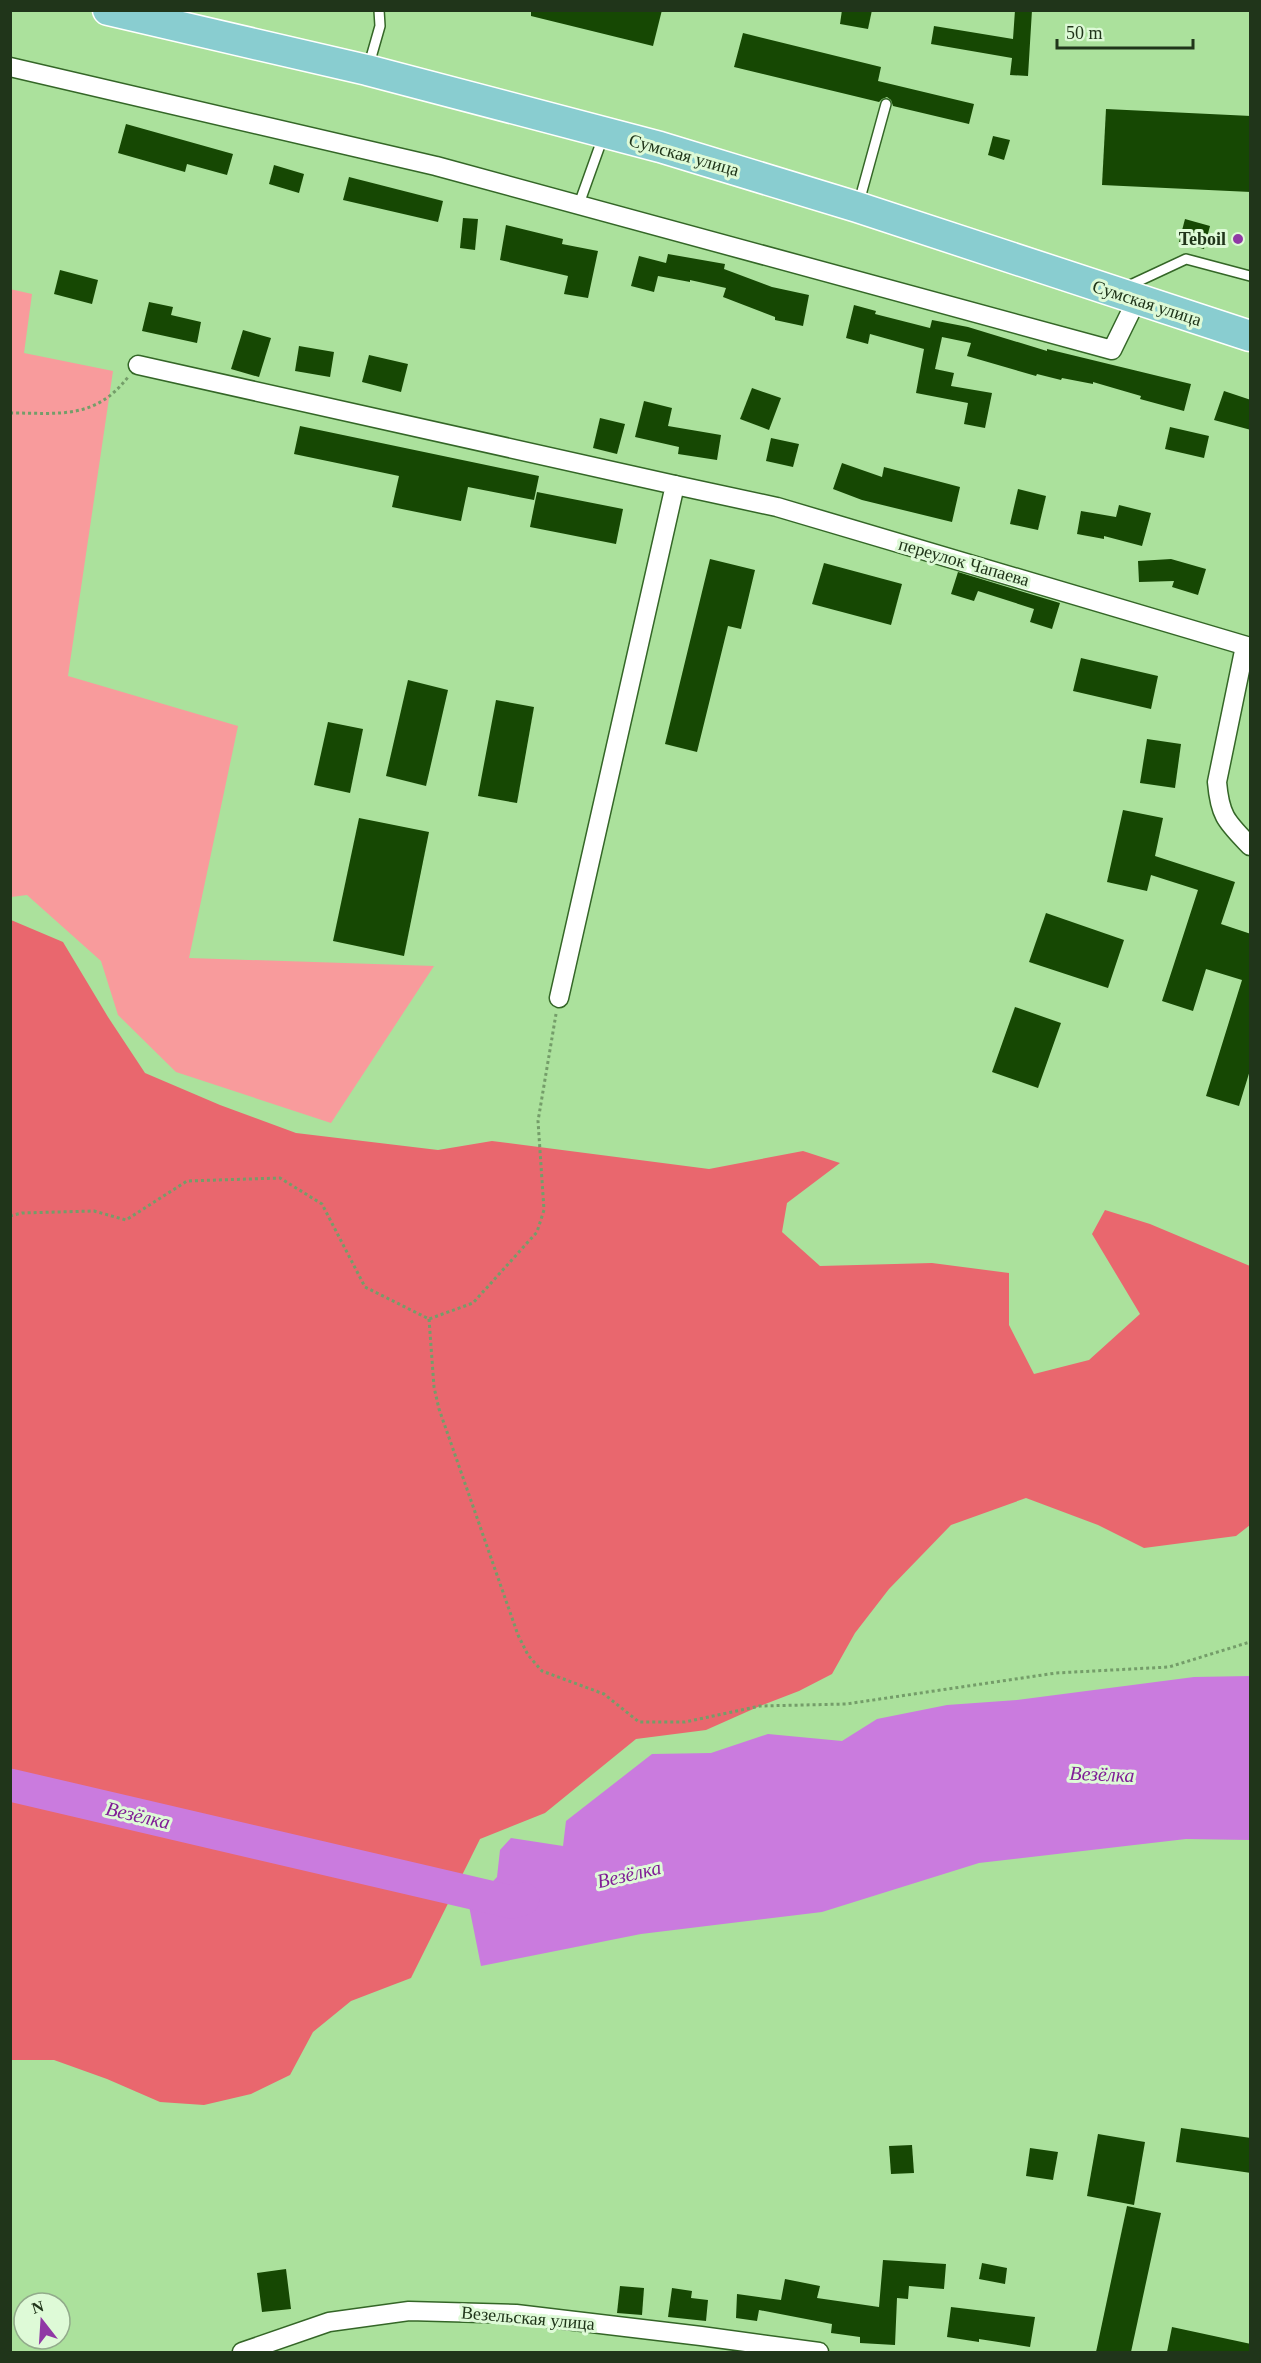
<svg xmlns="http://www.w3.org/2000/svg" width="1261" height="2363" font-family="'Times New Roman',serif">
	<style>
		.green { fill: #f89b9c }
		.forest { fill: #e9676e }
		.water { fill: #ca7bde }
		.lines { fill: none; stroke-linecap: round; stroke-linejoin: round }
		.river { stroke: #ca7bde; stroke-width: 33 }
		.building { fill: #164803 }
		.service-casing { stroke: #346627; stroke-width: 12 }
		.minor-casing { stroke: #346627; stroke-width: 21 }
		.primary-casing { stroke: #fff; stroke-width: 33 }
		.path { stroke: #749d69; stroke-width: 3; stroke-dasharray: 3 3; stroke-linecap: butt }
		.service { stroke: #fff; stroke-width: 9 }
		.minor { stroke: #fff; stroke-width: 18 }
		.primary { stroke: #89cdd0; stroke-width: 30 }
		.poi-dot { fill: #9039a5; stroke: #defad7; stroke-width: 2 }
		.labels { text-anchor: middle; stroke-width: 6; stroke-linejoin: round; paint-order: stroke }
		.street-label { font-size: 18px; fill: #20351a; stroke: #defad7 }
		.poi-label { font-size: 18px; font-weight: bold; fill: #20351a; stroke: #defad7; text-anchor: end }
		.water-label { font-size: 20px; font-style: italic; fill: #801e96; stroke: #defad7 }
	</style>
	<rect width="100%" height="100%" fill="#abe19c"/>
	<polygon class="green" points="10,289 32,294 24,353 113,371 68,676 238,726 189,958 434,966 331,1123 176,1072 118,1015 101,961 27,895 11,897"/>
	<polygon class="forest" points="11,920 63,942 108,1017 145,1073 220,1105 296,1133 438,1150 492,1141 709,1169 803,1151 840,1163 787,1203 782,1232 820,1266 932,1263 1009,1273 1009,1325 1034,1374 1089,1360 1140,1314 1092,1234 1105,1210 1150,1224 1250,1266 1250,1525 1236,1536 1144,1548 1098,1525 1026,1498 951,1525 889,1589 855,1633 832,1674 799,1691 760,1706 706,1730 636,1739 545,1813 480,1839 411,1978 351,2001 313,2032 290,2075 251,2094 204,2105 160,2102 107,2079 54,2060 11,2060"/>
	<polygon class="water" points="1250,1676 1250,1840 1186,1839 979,1863 822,1912 641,1934 481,1966 469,1906 497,1877 500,1850 511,1838 563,1846 566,1821 652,1754 711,1753 768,1734 842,1741 877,1719 947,1705 1017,1700 1194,1677"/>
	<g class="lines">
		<polyline class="river" points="10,1785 511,1902 523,1899"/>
	</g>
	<g class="building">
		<polygon points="531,10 662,10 653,46 531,16"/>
		<polygon points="842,10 872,10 868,29 840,24"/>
		<polygon points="1015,10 1032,10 1028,76 1010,75 1012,58 931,44 934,26 1013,39"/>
		<polygon points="743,33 881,67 878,81 974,104 969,124 893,106 891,100 887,97 882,99 879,102 734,67"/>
		<polygon points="1106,109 1251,116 1251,192 1102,185"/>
		<polygon points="126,124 233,154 227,175 187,164 185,172 118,153"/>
		<polygon points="993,136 1010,140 1004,160 988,155"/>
		<polygon points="274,165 304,174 299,193 269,184"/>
		<polygon points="349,177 443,201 438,222 343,200"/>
		<polygon points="463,218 478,219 475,250 460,248"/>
		<polygon points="1185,219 1210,226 1204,249 1179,242"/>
		<polygon points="506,225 563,239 562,244 598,251 588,298 564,294 568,276 500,260"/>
		<polygon points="668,254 725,264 724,269 772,287 809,295 803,326 775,320 775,317 723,297 726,288 690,280 690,282 658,276 654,292 631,286 639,256 666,263"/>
		<polygon points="60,270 98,280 92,304 54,294"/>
		<polygon points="149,302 173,307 171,315 201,322 197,343 142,331"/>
		<polygon points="854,305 876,311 875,314 930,328 932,320 968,327 1047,351 1047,349 1191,384 1184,411 1140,399 1141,396 1093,382 1093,384 1062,378 1061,380 1037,374 1036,376 967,356 971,343 942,337 935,369 954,373 951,386 992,393 985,428 964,424 968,403 916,393 924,349 870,334 868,344 846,338"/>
		<polygon points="243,330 271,338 259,377 231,369"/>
		<polygon points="299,346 334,352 330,377 295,371"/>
		<polygon points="369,355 408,364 401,392 362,382"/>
		<polygon points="752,388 781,398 769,430 740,419"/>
		<polygon points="1224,391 1251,400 1251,430 1214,420"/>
		<polygon points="644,401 672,408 668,426 721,435 717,460 678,454 679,447 635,437"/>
		<polygon points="600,418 625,424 617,454 593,448"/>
		<polygon points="300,426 539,476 534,500 468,487 461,521 392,507 399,476 294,454"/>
		<polygon points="1170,427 1209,436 1204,458 1165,449"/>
		<polygon points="771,438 799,444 793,467 766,461"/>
		<polygon points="842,463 882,477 884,467 960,487 952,522 862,500 833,489"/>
		<polygon points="1018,489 1046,496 1038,530 1010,524"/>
		<polygon points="537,492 623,509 616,544 530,527"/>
		<polygon points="1119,505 1151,513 1142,546 1104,536 1104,539 1077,534 1081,511 1116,517"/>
		<polygon points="710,559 755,570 741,629 728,626 697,752 665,744"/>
		<polygon points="1171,559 1206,569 1198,595 1172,587 1174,581 1139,582 1138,561"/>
		<polygon points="824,563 902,584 891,625 812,604"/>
		<polygon points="958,572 1060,603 1052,629 1030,622 1034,609 978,591 974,601 951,594"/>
		<polygon points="1081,658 1158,676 1151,709 1073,691"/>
		<polygon points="408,680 448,690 426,786 386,776"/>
		<polygon points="496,700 534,707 517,803 478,796"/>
		<polygon points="328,722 363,729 350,793 314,785"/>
		<polygon points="1147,739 1181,744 1175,788 1140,783"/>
		<polygon points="1123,810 1163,818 1155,856 1235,882 1221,924 1251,934 1251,1067 1239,1106 1206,1096 1242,980 1206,969 1193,1011 1162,1001 1198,890 1151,875 1147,891 1107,882"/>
		<polygon points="359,818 429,832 404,956 333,941"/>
		<polygon points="1046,913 1124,940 1108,988 1029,962"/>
		<polygon points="1015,1007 1061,1023 1038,1088 992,1072"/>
		<polygon points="1181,2128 1251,2138 1251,2173 1176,2162"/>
		<polygon points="1098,2134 1145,2142 1134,2205 1087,2196"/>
		<polygon points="912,2145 914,2173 891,2174 889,2146"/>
		<polygon points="1030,2148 1058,2152 1053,2180 1026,2176"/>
		<polygon points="1127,2206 1161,2213 1131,2352 1096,2352"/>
		<polygon points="883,2260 946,2264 944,2289 909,2286 908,2299 897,2298 895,2345 860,2343 860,2337 831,2333 832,2324 759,2310 757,2321 736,2318 737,2294 781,2300 785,2279 820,2286 817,2298 879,2307"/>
		<polygon points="982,2263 1007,2268 1005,2284 979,2279"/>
		<polygon points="286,2269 291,2309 262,2312 257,2273"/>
		<polygon points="620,2286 644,2288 642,2315 617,2313"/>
		<polygon points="672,2288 692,2291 691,2298 708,2300 706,2321 668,2317"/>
		<polygon points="951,2307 1035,2317 1030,2347 979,2339 979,2342 947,2337"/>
		<polygon points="1172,2327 1251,2344 1251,2352 1167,2352"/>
	</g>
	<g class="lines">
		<defs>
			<g id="service">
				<polyline points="368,68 380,26 379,10"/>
				<polyline points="859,202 886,104"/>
				<polyline points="579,204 603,137"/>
				<polyline points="1126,287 1186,259 1250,276"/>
			</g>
			<g id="minor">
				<polyline points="10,67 436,166 1112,350 1137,299"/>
				<polyline points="138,365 675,485 559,998"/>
				<polyline points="675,485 777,507 1250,647"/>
				<path d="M1245,646L1217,782C1220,817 1227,822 1250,846"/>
				<polyline points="242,2352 329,2322 409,2311 516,2314 701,2336 819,2352"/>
			</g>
			<polyline id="primary" points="108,10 367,70 660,147 857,207 1250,336"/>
		</defs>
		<use href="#service" class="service-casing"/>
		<use href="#minor" class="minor-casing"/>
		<use href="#primary" class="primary-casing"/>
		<g class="path">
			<path d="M10,413C59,413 95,420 128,377"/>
			<polyline points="10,1216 22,1213 94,1211 126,1220 187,1181 280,1178 322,1204 365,1287 429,1319 473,1303 537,1232 544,1210 538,1121 556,1014"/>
			<polyline points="429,1319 434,1387 439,1409 518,1635 528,1655 542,1671 604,1694 639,1722 685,1722 760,1706 846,1704 1056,1673 1169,1667 1250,1642"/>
		</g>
		<use href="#service" class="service"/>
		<use href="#minor" class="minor"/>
		<use href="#primary" class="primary"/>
	</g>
	<circle class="poi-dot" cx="1238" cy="239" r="6"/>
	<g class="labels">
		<g class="street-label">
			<text transform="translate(684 155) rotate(16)" y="6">Сумская улица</text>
			<text transform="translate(1147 303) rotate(18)" y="6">Сумская улица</text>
			<text transform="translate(964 562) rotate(16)" y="6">переулок Чапаева</text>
			<text transform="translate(528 2318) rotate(5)" y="6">Везельская улица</text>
		</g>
		<g class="poi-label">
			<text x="1226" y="245">Teboil</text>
		</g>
		<g class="water-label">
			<text transform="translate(1102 1774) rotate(2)" y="7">Везёлка</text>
			<text transform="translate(138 1815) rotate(13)" y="7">Везёлка</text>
			<text transform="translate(629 1874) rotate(-13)" y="7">Везёлка</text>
		</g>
	</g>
	<rect width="1261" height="2363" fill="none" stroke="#20351a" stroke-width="24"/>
	<g transform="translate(42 2321) rotate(343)"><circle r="28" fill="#defad7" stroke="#92ab8b" stroke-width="1.5"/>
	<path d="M0-4.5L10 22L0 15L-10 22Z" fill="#9039a5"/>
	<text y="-9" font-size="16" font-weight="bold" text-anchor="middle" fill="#20351a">N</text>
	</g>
	<path d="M1057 39v9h136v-9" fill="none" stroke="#20351a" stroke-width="3"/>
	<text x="1066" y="39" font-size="18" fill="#20351a" stroke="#defad7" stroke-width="4.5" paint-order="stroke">50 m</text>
</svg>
